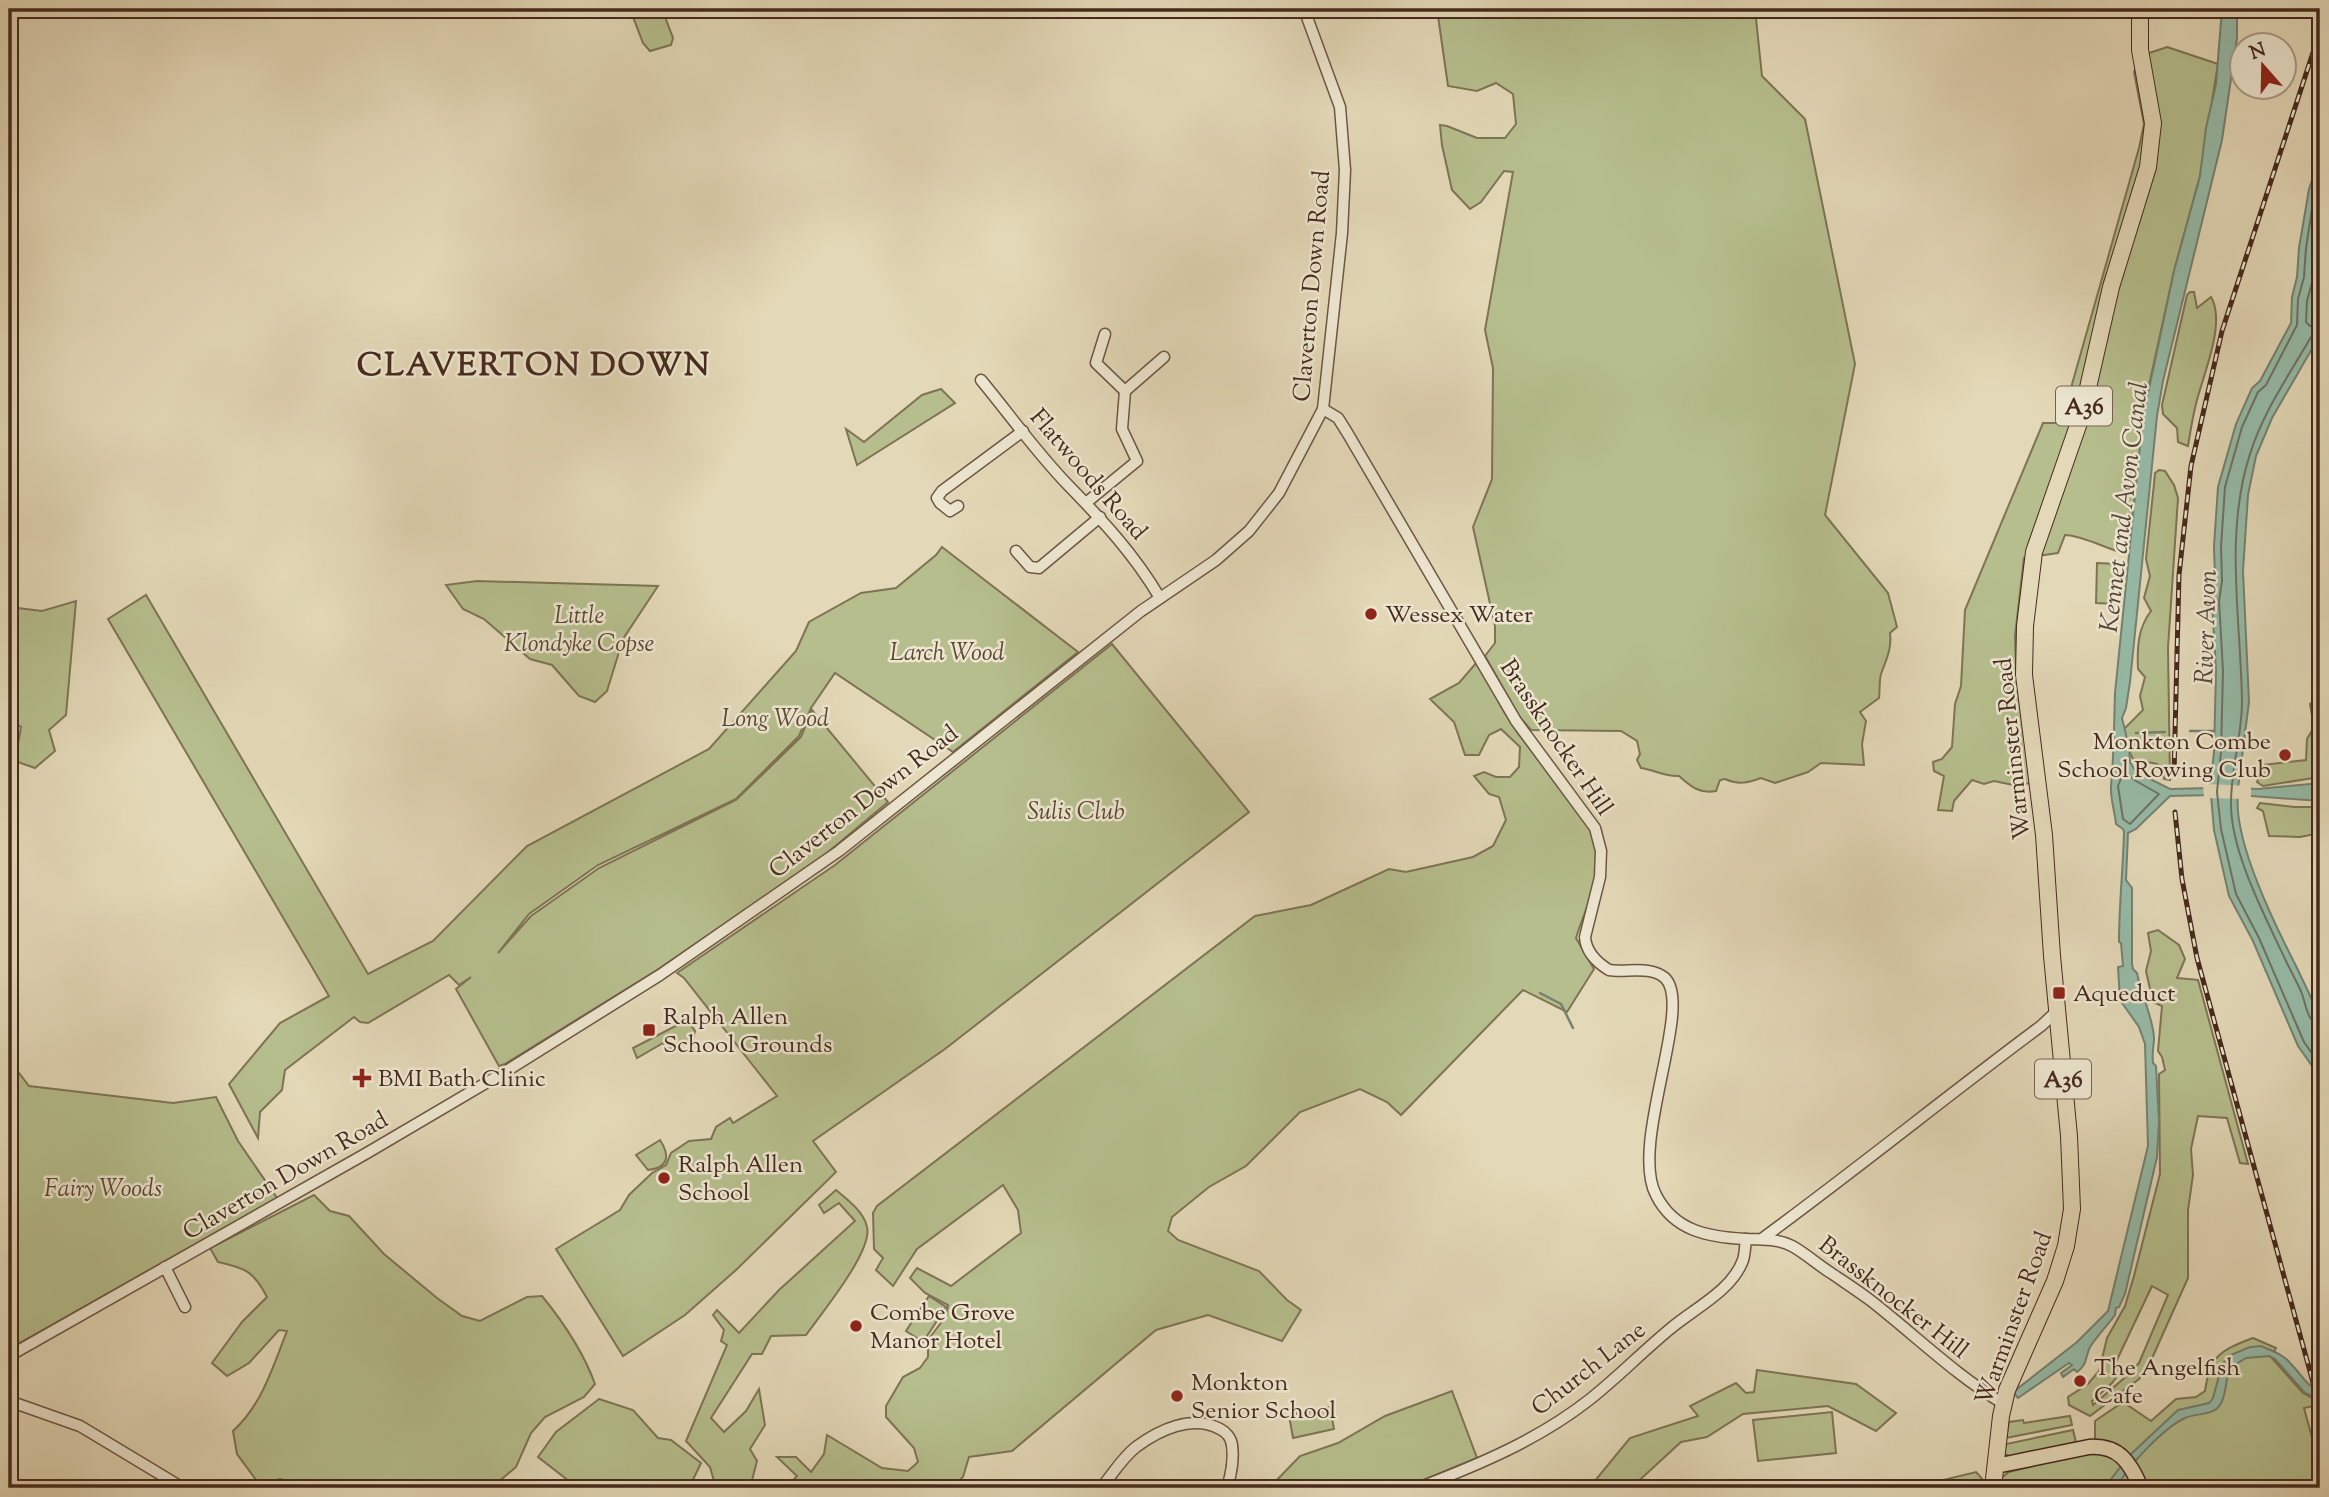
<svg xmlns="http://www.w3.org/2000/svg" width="2329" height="1497" font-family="'Sorts Mill Goudy',serif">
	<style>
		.green { fill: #b6be8d; stroke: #7e7455; stroke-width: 2; fill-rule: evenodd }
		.water { fill: #96bba8; stroke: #768170; stroke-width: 2 }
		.pier { fill: #e3d8b7 }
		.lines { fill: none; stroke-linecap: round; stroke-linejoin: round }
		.shore { stroke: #6e7262; stroke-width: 2 }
		.stream { stroke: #768170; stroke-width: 2.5 }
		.minor-casing { stroke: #6d5644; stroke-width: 13 }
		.major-casing { stroke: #462a1d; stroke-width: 17 }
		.highway-casing { stroke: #462a1d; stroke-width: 18 }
		.minor { stroke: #ede6d0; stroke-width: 10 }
		.major { stroke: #e3d8b7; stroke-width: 14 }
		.highway { stroke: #e3d8b7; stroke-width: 16 }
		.rail-casing { stroke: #462a1d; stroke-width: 5 }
		.rail { stroke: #ede6d0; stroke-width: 2.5; stroke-dasharray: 8; stroke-linecap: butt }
		.poi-dot { fill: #8f2418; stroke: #ede6d0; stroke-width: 2.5 }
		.labels { text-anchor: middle; stroke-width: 5; stroke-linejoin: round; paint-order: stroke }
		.shield { fill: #ede6d0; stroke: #786253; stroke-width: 2 }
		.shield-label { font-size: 23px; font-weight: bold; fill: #462a1d }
		.street-label { font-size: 24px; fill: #462a1d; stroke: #ede6d0 }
		.poi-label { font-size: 24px; fill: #462a1d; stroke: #ede6d0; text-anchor: start }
		.park-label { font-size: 24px; font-style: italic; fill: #5c4833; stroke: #ede6d0 }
		.water-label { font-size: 26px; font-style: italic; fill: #564739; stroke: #ede6d0 }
		.district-label { font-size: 32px; font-weight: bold; letter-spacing: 2px; fill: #462a1d; stroke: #ede6d0 }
	</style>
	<rect width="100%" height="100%" fill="#e3d8b7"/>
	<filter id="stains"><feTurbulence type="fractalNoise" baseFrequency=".00286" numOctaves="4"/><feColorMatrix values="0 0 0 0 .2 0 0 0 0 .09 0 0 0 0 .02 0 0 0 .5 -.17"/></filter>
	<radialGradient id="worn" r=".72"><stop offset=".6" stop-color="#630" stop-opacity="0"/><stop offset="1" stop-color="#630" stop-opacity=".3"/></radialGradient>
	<g class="green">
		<polygon points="630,9 662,9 673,38 671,45 650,51 643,43"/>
		<path d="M1437,9H1755L1762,76L1805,119L1855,364L1825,515L1888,593L1897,627L1890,633C1892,649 1886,660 1881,674C1879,681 1880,691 1879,698L1860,712L1866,721L1862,744L1864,765L1821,763L1808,772L1775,783L1761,778C1748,783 1738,785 1725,779L1720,780L1716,791C1700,794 1691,787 1679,776C1665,777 1655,770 1641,768L1637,760L1640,754L1637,741L1621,731L1531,730L1519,716L1485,656L1495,643V626L1473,527L1492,479L1493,368L1485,330L1513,172L1504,171L1481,202L1470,209L1452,190L1442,145L1440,125L1447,126L1477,138H1505L1516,124L1513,94L1496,83L1477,91L1448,86Z"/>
		<path d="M2167,47L2218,64L2200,176L2174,271L2146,399L2128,554C2107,550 2086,536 2065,535L2058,553L2024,558L2015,636L2016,665L2034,783L2013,785L1994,781L1984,784L1972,780L1954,801L1952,811L1938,810L1944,776L1934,771L1933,762L1942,759L1952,747L1955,704L1961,686L1965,610L2043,423H2061L2139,148L2144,124L2134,72L2143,55Z"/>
		<path d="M2190,292H2194L2197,308L2211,297C2227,324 2201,379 2195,408C2192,421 2190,434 2188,446L2178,442L2177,428L2163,414L2162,405L2187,295Z"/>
		<polygon points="941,389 955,403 857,465 846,429 864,442 922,395"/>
		<path d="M2159,470L2165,471L2174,485L2178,498L2168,648L2170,780L2164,779L2162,769L2157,764L2133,759L2124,740L2123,730L2143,710L2140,696L2145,677L2138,669C2137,647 2138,628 2151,611L2144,598L2150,576L2146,559L2154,484L2155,473Z"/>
		<polygon points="942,547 1078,652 953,752 835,673 811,708 799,736 736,799 598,865 529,914 498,953 531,916 599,868 736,800 801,737 812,710 888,802 821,858 657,970 505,1064 499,1066 456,989 471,977 459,985 449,975 368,1023 360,1022 354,1017 285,1070 282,1090 260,1112 258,1138 229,1084 280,1023 329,996 108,619 146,595 368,974 433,941 527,846 709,749 796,651 809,622 861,593 896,588 936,555"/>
		<polygon points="2097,563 2118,564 2117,604 2096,603"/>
		<polygon points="477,581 658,586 623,639 607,691 595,702 579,696 552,665 530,659 484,619 463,609 446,585"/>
		<polygon points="76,601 66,715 49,730 55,751 35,768 15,761 21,727 9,719 9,607 42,611"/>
		<polygon points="1112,644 1249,812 945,1049 813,1141 836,1172 736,1270 685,1315 623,1356 556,1249 620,1210 629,1195 652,1173 666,1165 671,1153 689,1141 711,1139 716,1127 730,1118 733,1123 777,1096 684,978 677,973 835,865"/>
		<path d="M1477,662C1491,686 1503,714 1520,736C1544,768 1589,811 1597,851C1602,879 1584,911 1576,938L1594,969L1567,1012L1523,990L1401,1115L1387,1102L1360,1089L1300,1112L1246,1166L1209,1187L1172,1217L1168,1231L1178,1240L1259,1271L1287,1300L1301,1310L1282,1341L1208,1315L1156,1330L1012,1451L969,1457L963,1477L950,1488H786L797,1476L777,1457H796L811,1472L824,1454L827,1435L882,1468L908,1471L918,1462L914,1448L886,1417V1406L903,1377L920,1368L928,1357V1340L946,1316L948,1305L925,1293L910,1278L917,1268L951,1286L1021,1233L1018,1210L1003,1185L917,1249L893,1286L876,1270L883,1258L874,1249L873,1213L877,1206L1255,916L1311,905L1389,869L1406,872L1473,857L1493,846L1506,820L1499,797L1489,794L1474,776L1484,772L1496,777H1510L1519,767L1520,747L1501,729L1489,735L1479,755H1465L1454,722L1430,699L1459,683Z"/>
		<polygon points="2320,695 2320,777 2263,786 2257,782 2263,765 2306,760 2307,739 2314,727 2310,704"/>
		<polygon points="2260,803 2294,807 2320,807 2320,833 2300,837 2269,836 2263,811 2257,808"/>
		<path d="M2158,930L2179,945L2185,959L2177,978L2198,980L2248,1164L2240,1163L2227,1118L2198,1116L2191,1149L2193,1175L2188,1210V1278L2149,1365L2139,1379L2090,1416L2069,1405L2068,1397L2088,1384L2099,1371L2107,1338L2125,1306L2134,1276L2160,1174L2159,1074L2165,1070L2162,1057L2158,1051L2162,1006L2153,1002L2146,971L2151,951L2148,933ZM2152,1286L2168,1295L2139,1363L2129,1374L2093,1405L2092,1401L2112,1383L2122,1370L2115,1364Z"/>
		<polygon points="687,1020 695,1031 693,1039 678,1047 676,1045 668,1050 663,1043 637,1058 633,1048"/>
		<polygon points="9,1060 29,1086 173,1103 216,1097 238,1141 277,1198 9,1349"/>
		<path d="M660,1140C670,1155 669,1168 648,1170L636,1155Z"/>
		<path d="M836,1190C847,1199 864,1212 867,1227C873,1251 821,1314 806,1335L771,1336L762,1354H752L711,1418L724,1432L746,1411L759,1389L765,1425L750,1449L757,1461L750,1488H716L710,1467L686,1441L727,1345L721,1341L724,1330L713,1315L717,1310L739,1333L779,1290L855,1221L839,1203L824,1213L819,1205Z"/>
		<path d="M314,1195L330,1211L349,1216L384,1254L437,1298L462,1316L480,1321L527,1297L542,1296C564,1323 583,1351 595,1384L584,1397L545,1417L531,1433L516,1467L491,1488H323L280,1479L259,1484L237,1454L233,1431C262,1405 273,1366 287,1331L279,1330L249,1363L227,1376L212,1363L242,1322L267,1297C254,1272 246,1268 218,1262L210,1248Z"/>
		<polygon points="929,1296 946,1307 923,1342 906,1331"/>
		<path d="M2253,1338L2276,1348L2271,1357L2303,1393L2312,1398L2314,1406L2304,1408L2320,1467V1488H2144L2135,1467L2095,1441V1421L2123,1402L2151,1421L2176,1399L2196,1397L2205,1391C2210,1355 2221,1350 2253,1338Z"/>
		<polygon points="1757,1370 1856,1384 1896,1413 1876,1431 1828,1406 1743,1414 1707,1437 1681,1442 1631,1488 1589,1488 1630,1438 1698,1416 1690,1406 1736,1383 1746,1393 1754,1392"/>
		<polygon points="1452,1391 1477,1458 1404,1488 1269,1488 1300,1456 1338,1443 1385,1416"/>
		<polygon points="599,1399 633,1410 658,1438 671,1440 701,1463 689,1488 578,1488 538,1457 556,1432"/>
		<polygon points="1330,1407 1334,1429 1293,1438 1289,1415"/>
		<polygon points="1832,1412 1836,1453 1758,1461 1753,1420"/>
		<polygon points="2070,1416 2072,1425 2006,1438 2009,1422 2023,1420 2024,1423"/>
		<polygon points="2073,1430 2076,1442 2012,1457 2004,1454 2006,1444"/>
		<path d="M2093,1451C2118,1455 2123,1468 2136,1488H1997L2000,1479L2009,1472Z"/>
		<polygon points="1976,1472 1985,1482 1984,1488 1917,1488 1918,1486"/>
	</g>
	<g class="water">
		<path d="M2222,9H2237V38L2222,140L2163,381L2157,416L2130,682L2126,708L2122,718L2129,747L2130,762L2136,772L2170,789L2210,788L2214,752L2216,671L2212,601L2215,580L2214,546L2218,487L2236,424L2252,388L2260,381L2291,323L2292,297L2297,277L2299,248L2309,189L2320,158V335L2272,418L2256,456L2248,495L2243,571L2249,702L2238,788L2258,789L2320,783V801L2238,795C2233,841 2276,927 2297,968C2305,986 2316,1004 2320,1023C2324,1040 2320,1060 2320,1077L2298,1046L2253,941L2229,896L2214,830L2211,795L2170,796L2136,829L2128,833L2126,880L2132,888V964L2133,969L2137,973C2140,991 2155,1023 2154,1040C2153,1048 2152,1055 2153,1063L2156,1066L2159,1121L2157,1157L2125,1294L2119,1307L2116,1308L2115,1315C2107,1326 2097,1336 2090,1347C2085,1357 2088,1364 2077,1372L2074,1369L2063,1377L2061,1373L2072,1365L2069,1363L2018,1398L2014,1393L2017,1389L2077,1342L2108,1311L2148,1146L2145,1044L2139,1027L2120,1000L2118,967L2123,966L2121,943L2119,942C2119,905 2123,869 2124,832L2123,829L2116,824C2115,812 2110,798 2111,786C2114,756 2114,724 2115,693L2143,417L2174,271L2200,176L2206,128L2216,84Z"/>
		<path d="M2261,1346C2272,1351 2283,1354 2291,1364C2302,1375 2306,1385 2320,1392V1399L2305,1393L2275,1359L2269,1356L2246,1358L2230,1368C2225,1379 2227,1395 2220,1405C2213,1416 2195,1413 2185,1418C2165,1427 2125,1468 2117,1488H2104L2130,1455L2178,1410L2209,1403L2213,1398L2222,1365L2228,1356L2250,1347Z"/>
	</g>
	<polygon class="pier" points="2207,784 2251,786 2251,799 2204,798 2203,785"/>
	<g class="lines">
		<g class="shore">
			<polyline points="2320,177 2315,190 2306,248 2304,277 2298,299 2297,325 2266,385 2258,392 2242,427 2225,487 2221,547 2222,581 2219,601 2223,671 2221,752 2217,792 2221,829 2236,894 2259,938 2304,1042 2320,1065"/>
			<polyline points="2320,223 2315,249 2313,279 2307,301 2306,322 2310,326 2320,324"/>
			<path d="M2320,333L2311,337C2289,375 2263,412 2250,454C2224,534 2241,620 2242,702C2242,735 2231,769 2231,802C2230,851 2265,916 2286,961C2291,972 2298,983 2302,994C2305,1002 2306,1012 2311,1019C2314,1023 2315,1023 2320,1023"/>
			<polygon points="2124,771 2136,781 2159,794 2130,824 2123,819 2118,786"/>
		</g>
		<g class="stream">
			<polyline points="2190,731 2214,731"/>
			<polyline points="2136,733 2165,732"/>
			<polyline points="1540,993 1561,1004 1573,1028"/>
		</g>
		<defs>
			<g id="minor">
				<polyline points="1105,334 1096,363 1125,391"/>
				<path d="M981,380C1010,415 1036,452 1068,485C1103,521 1134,554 1160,598"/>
				<path d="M1323,409L1338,418L1348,434L1516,721L1595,828L1601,851L1600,877L1585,937C1586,952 1596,962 1609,970C1626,973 1650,965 1665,978C1694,1006 1629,1144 1656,1195C1674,1231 1708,1237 1745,1239C1762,1240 1777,1238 1792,1246C1805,1253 1818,1265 1831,1273C1844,1282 1858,1291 1870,1300C1915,1335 1955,1375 2004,1404"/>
				<polyline points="1087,502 1137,461 1122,429 1125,391 1164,357"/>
				<polyline points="958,506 950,511 940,503 937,498 942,491 1023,431"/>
				<polyline points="1016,551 1030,567 1039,568 1100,517"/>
				<path d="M1763,1238C1857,1169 1947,1096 2041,1026L2057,1011"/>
				<polyline points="165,1267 185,1307"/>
				<polyline points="9,1356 367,1153 508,1070 660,975 839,851 1141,611 1216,560 1249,531 1279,493 1323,409 1342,233 1345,170 1340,107 1304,9"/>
				<polyline points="9,1401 80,1426 183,1488"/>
				<path d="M1101,1488C1113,1474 1121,1459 1136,1447C1159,1430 1192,1414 1220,1429C1226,1432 1231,1438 1232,1445C1234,1459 1231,1475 1227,1488"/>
				<path d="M1418,1488C1478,1465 1538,1440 1589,1400C1617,1378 1642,1352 1670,1329C1693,1309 1732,1291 1743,1260C1745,1254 1745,1245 1746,1239"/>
			</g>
			<path id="major" d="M1996,1466L2089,1447C2119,1445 2130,1462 2141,1488"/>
			<polyline id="highway" points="1993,1488 2001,1416 2007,1390 2055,1281 2066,1246 2072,1209 2069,1136 2052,956 2044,835 2024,675 2025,626 2034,552 2082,414 2111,287 2148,167 2153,123 2140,50 2140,9"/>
		</defs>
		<use href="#minor" class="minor-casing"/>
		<use href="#major" class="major-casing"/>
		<use href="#highway" class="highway-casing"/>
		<use href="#minor" class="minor"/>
		<use href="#major" class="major"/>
		<use href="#highway" class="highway"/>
		<defs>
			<g id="rail">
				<polyline points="2174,774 2179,575 2191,466 2222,331 2320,31"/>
				<polyline points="2175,812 2182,879 2197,958 2320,1408"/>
			</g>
		</defs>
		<use href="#rail" class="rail-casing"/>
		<use href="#rail" class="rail"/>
	</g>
	<g class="poi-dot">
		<circle cx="1371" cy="614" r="7"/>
		<circle cx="2285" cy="755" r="7"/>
		<rect x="2052" y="986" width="14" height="14" rx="3.5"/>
		<rect x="642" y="1023" width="14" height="14" rx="3.5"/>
		<path d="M358.5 1067.5h7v7h7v7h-7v7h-7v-7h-7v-7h7z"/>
		<circle cx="664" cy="1178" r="7"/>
		<circle cx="856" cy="1326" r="7"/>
		<circle cx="2080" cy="1381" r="7"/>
		<circle cx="1177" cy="1396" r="7"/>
	</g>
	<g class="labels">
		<g class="shield">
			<rect x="2056" y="386.5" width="56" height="39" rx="5"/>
			<rect x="2035" y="1059.5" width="56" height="39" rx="5"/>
		</g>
		<g class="shield-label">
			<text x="2084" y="414">A36</text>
			<text x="2063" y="1087">A36</text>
		</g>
		<g class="street-label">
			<text transform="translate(1311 286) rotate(-85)" y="8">Claverton Down Road</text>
			<text transform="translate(1089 474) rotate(49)" y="8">Flatwoods Road</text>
			<text transform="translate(1557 737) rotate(56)" y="8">Brassknocker Hill</text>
			<text transform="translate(2012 749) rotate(-96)" y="8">Warminster Road</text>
			<text transform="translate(863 801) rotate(-38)" y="8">Claverton Down Road</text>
			<text transform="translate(285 1175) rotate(-30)" y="8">Claverton Down Road</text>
			<text transform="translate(1894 1297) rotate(38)" y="8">Brassknocker Hill</text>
			<text transform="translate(2013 1318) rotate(-70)" y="8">Warminster Road</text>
			<text transform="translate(1588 1368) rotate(-38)" y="8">Church Lane</text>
		</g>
		<g class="poi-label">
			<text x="1385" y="622">Wessex Water</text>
			<text x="2271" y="749" text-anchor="end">Monkton Combe<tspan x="2271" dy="28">School Rowing Club</tspan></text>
			<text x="2073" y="1001">Aqueduct</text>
			<text x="663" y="1024">Ralph Allen<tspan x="663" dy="28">School Grounds</tspan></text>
			<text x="378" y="1086">BMI Bath Clinic</text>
			<text x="678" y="1172">Ralph Allen<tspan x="678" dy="28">School</tspan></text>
			<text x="870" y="1320">Combe Grove<tspan x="870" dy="28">Manor Hotel</tspan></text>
			<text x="2094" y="1375">The Angelfish<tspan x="2094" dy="28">Cafe</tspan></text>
			<text x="1191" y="1390">Monkton<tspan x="1191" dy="28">Senior School</tspan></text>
		</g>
		<g class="park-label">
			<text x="579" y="623">Little<tspan x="579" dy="28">Klondyke Copse</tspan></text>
			<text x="947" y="660">Larch Wood</text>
			<text x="775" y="726">Long Wood</text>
			<text x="1076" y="819">Sulis Club</text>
			<text x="103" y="1196">Fairy Woods</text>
		</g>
		<g class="water-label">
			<text transform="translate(2123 507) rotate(-83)" y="9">Kennet and Avon Canal</text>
			<text transform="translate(2205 627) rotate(-88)" y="9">River Avon</text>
		</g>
		<g class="district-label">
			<text x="534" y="375">CLAVERTON DOWN</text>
		</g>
	</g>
	<rect width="2329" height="1497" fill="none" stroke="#e3d8b7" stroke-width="35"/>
	<rect x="10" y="10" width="2308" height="1476" fill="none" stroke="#462a1d" stroke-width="3.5"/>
	<rect x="18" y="18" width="2294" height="1462" fill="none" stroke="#462a1d" stroke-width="2"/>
	<g transform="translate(2263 66) rotate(340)"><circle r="33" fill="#ede6d0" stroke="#aa9b88" stroke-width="2"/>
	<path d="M0-5L12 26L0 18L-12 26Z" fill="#8f2418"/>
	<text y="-10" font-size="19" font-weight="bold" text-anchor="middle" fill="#462a1d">N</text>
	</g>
	<rect width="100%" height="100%" filter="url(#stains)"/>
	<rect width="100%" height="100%" fill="url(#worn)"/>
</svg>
